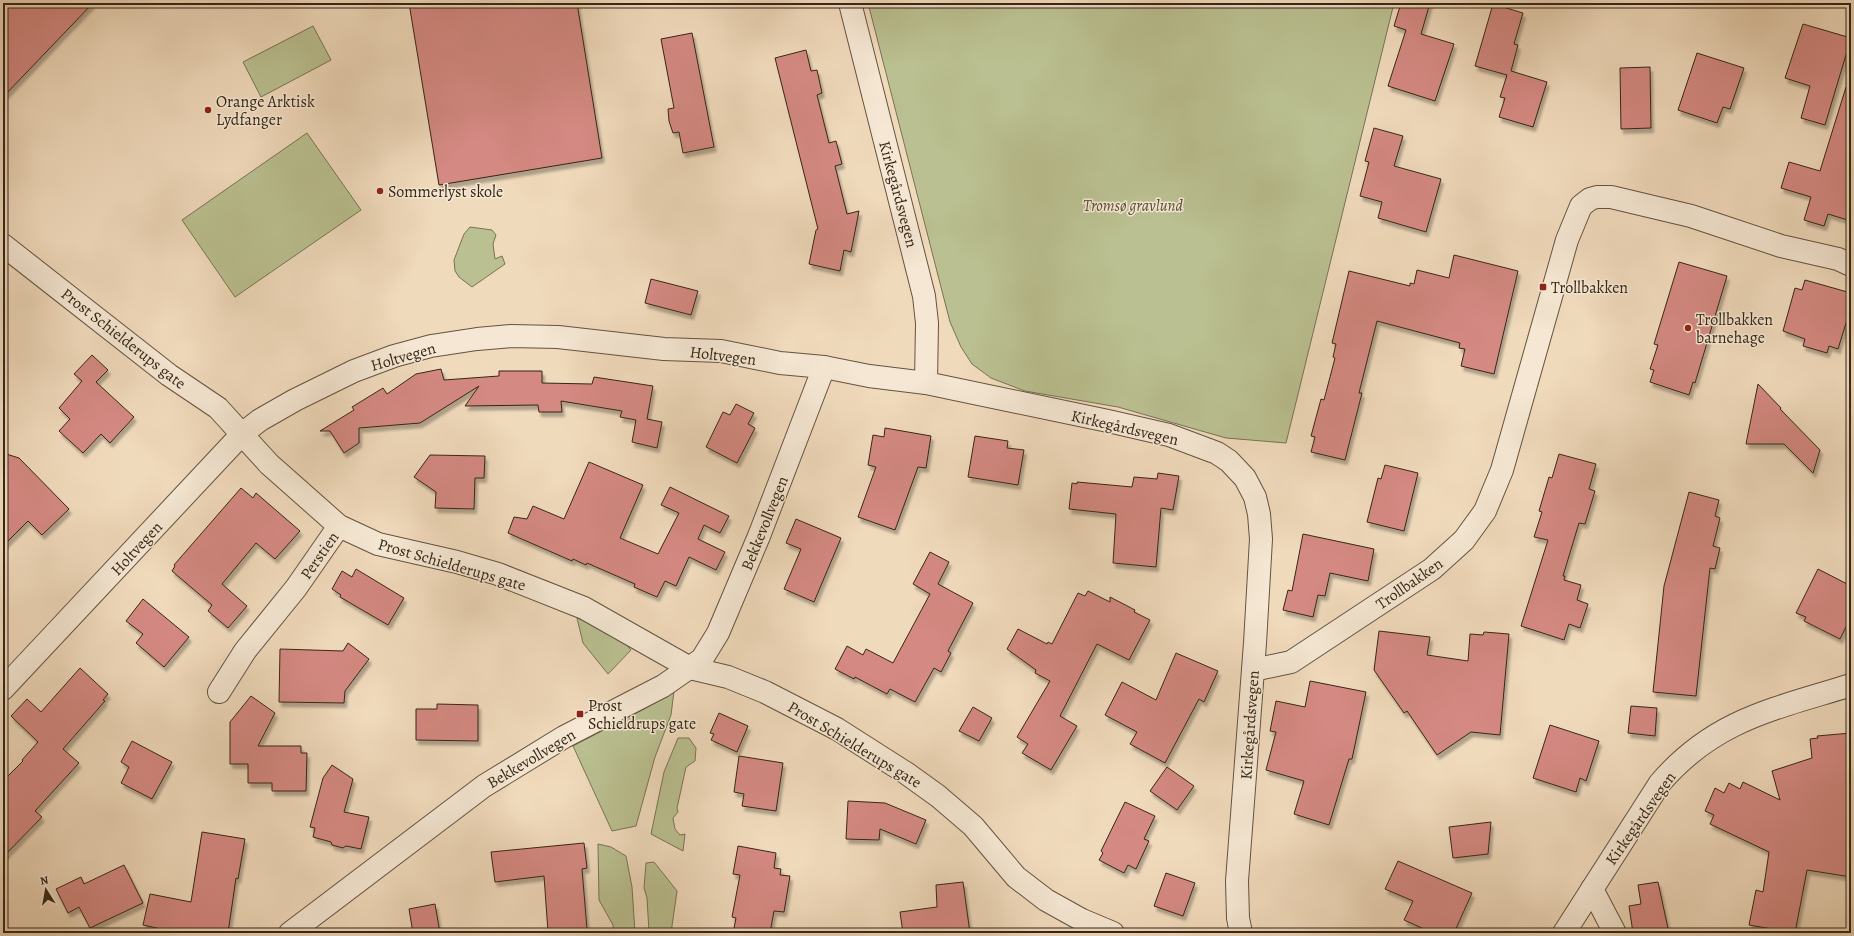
<svg xmlns="http://www.w3.org/2000/svg" width="1854" height="936" font-family="Alegreya,serif">
	<style>
		.green { fill: #bac091; stroke: #787354 }
		.building { fill: #d48982; stroke: #352616; filter: url(#shadow) }
		.lines { fill: none; stroke-linecap: round; stroke-linejoin: round }
		.minor-casing { stroke: #645340; stroke-width: 24 }
		.tertiary-casing { stroke: #645340; stroke-width: 24 }
		.minor { stroke: #f5e7d3; stroke-width: 22 }
		.tertiary { stroke: #f5e7d3; stroke-width: 22 }
		.poi-dot { fill: #8f2418; stroke: #f5e7d3; stroke-width: 1.5 }
		.labels { text-anchor: middle; stroke-width: 3; stroke-linejoin: round; paint-order: stroke }
		.poi-label { font-size: 16px; fill: #352616; stroke: #f5e7d3; text-anchor: start }
		.street-label { font-size: 16px; fill: #352616; stroke: #f5e7d3 }
		.park-label { font-size: 16px; font-style: italic; fill: #564c35; stroke: #f5e7d3 }
	</style>
	<defs>
		<filter id="shadow"><feDropShadow dx="2.5" dy="4.5" stdDeviation="1" flood-color="#0004"/></filter>
	</defs>
	<rect width="100%" height="100%" fill="#f0dabc"/>
	<filter id="stains"><feTurbulence type="fractalNoise" baseFrequency=".005" numOctaves="4"/><feColorMatrix values="0 0 0 0 .2 0 0 0 0 .09 0 0 0 0 .02 0 0 0 .5 -.17"/></filter>
	<radialGradient id="worn" r=".72"><stop offset=".6" stop-color="#630" stop-opacity="0"/><stop offset="1" stop-color="#630" stop-opacity=".3"/></radialGradient>
	<g class="green">
		<polygon points="868,3 1394,3 1286,443 1226,438 1118,407 1025,391 991,378 972,364 961,347 950,322"/>
		<polygon points="313,26 331,60 261,97 243,62"/>
		<polygon points="307,133 361,210 235,297 182,220"/>
		<polygon points="470,227 492,230 496,235 493,244 495,259 502,256 505,264 472,287 459,277 455,271 454,260 464,234"/>
		<polygon points="577,618 615,632 631,650 608,674 583,643"/>
		<polygon points="674,691 671,715 655,757 636,826 612,831 573,746 646,708"/>
		<polygon points="678,738 689,738 696,748 695,761 686,767 677,808 678,812 673,818 675,829 680,835 685,834 683,851 651,834 664,772"/>
		<polygon points="598,844 611,847 626,856 632,887 635,933 613,933 613,925 599,900"/>
		<polygon points="654,862 677,891 671,933 649,932 647,898 644,888 646,863"/>
	</g>
	<g class="building">
		<polygon points="12,3 93,3 3,97 3,6"/>
		<polygon points="409,3 577,3 602,158 439,185"/>
		<polygon points="1401,3 1430,3 1421,34 1454,44 1435,101 1388,86 1406,30 1394,26"/>
		<polygon points="1493,4 1523,13 1514,44 1518,45 1511,71 1547,82 1533,127 1499,117 1505,98 1500,97 1507,75 1475,66"/>
		<polygon points="1803,24 1851,38 1825,125 1801,118 1810,86 1785,78"/>
		<polygon points="692,33 714,147 683,153 679,132 673,133 669,121 668,109 674,108 661,39"/>
		<polygon points="806,50 811,71 817,70 822,93 817,95 829,143 836,141 842,164 835,166 847,214 859,211 851,252 844,250 840,271 809,264 816,230 818,229 775,58"/>
		<polygon points="1697,53 1744,68 1730,109 1723,107 1717,123 1678,110"/>
		<polygon points="1650,67 1651,128 1621,129 1620,68"/>
		<polygon points="1846,87 1851,88 1851,221 1828,214 1824,226 1804,220 1811,197 1781,188 1789,162 1820,171"/>
		<polygon points="1374,128 1403,136 1394,166 1441,179 1426,232 1378,218 1382,202 1360,196 1369,162 1365,161"/>
		<polygon points="1454,255 1518,271 1494,374 1461,366 1465,349 1459,348 1460,343 1377,321 1359,393 1362,393 1345,460 1311,452 1315,437 1311,436 1321,399 1324,400 1335,358 1333,357 1336,344 1332,343 1349,271 1410,286 1410,283 1414,284 1417,270 1449,278"/>
		<polygon points="1679,262 1727,276 1695,383 1693,382 1689,395 1650,382 1654,370 1650,369 1658,345 1654,344"/>
		<polygon points="651,279 698,291 691,315 645,303"/>
		<polygon points="1805,280 1851,293 1851,321 1846,323 1838,349 1829,346 1827,353 1803,346 1805,339 1783,331 1795,288 1802,290"/>
		<polygon points="92,355 108,370 96,382 134,417 110,443 101,434 83,453 59,431 70,419 59,408 82,381 74,374"/>
		<polygon points="441,369 444,380 499,376 499,371 542,371 542,383 592,384 594,377 653,386 647,419 662,422 657,448 632,442 636,420 620,417 622,411 561,401 562,412 539,412 538,405 465,406 479,386 420,423 359,428 359,443 344,453 330,431 320,431 354,410 352,407 383,388 387,394 416,374"/>
		<polygon points="1758,384 1781,408 1780,409 1820,450 1813,473 1784,444 1746,444"/>
		<polygon points="736,404 754,413 748,424 755,428 737,463 706,447 723,412 730,415"/>
		<polygon points="885,428 931,436 926,468 918,467 895,530 858,517 876,467 868,465 873,435 884,437"/>
		<polygon points="975,436 1008,441 1007,448 1024,450 1018,485 968,477"/>
		<polygon points="3,453 19,458 69,509 42,535 28,521 3,546"/>
		<polygon points="1559,454 1596,464 1589,489 1595,491 1585,524 1579,523 1563,576 1565,576 1564,580 1581,585 1577,600 1588,604 1580,628 1569,624 1564,640 1521,626 1548,540 1534,537 1542,512 1539,511 1549,477 1552,478"/>
		<polygon points="430,455 485,456 484,478 475,478 474,509 435,508 436,492 414,477"/>
		<polygon points="589,462 643,485 620,538 658,554 679,513 661,505 670,487 729,516 720,533 704,525 698,539 725,552 716,570 689,557 676,586 665,581 657,597 634,587 635,584 587,563 586,565 573,559 572,561 508,533 514,517 527,519 533,506 564,519"/>
		<polygon points="1385,465 1418,473 1404,531 1367,522 1378,478 1381,479"/>
		<polygon points="1158,473 1179,476 1173,510 1161,508 1156,567 1113,563 1116,514 1069,509 1072,483 1077,484 1077,482 1132,487 1134,477 1157,479"/>
		<polygon points="241,488 253,498 256,493 300,531 275,559 256,543 222,584 247,606 228,628 208,611 212,605 172,571 175,566 174,565"/>
		<polygon points="1689,492 1719,500 1715,516 1720,518 1713,546 1720,548 1715,569 1710,568 1696,696 1653,692 1664,586"/>
		<polygon points="796,519 841,538 814,602 784,589 801,549 786,543"/>
		<polygon points="1303,534 1374,549 1368,581 1330,573 1325,596 1318,595 1313,617 1283,610 1288,590 1292,591"/>
		<polygon points="930,552 949,562 938,584 973,603 948,651 951,653 941,672 934,668 915,702 890,689 887,694 855,677 854,679 835,669 847,646 863,655 866,649 893,663 930,594 913,584"/>
		<polygon points="356,569 404,598 388,625 340,597 341,595 332,589 342,571 352,577"/>
		<polygon points="1818,569 1851,586 1851,617 1840,639 1804,621 1806,617 1796,613"/>
		<polygon points="1088,591 1110,602 1110,597 1135,610 1134,612 1150,620 1129,660 1097,644 1060,716 1077,726 1051,770 1022,753 1028,744 1017,737 1050,681 1035,673 1036,670 1007,649 1018,629 1047,644 1048,642 1052,644 1078,593 1085,596"/>
		<polygon points="143,599 189,637 164,667 136,643 143,634 126,621"/>
		<polygon points="1379,631 1430,637 1427,655 1468,661 1470,634 1483,635 1484,632 1509,634 1500,735 1471,732 1437,755 1407,711 1404,713 1374,670"/>
		<polygon points="348,643 369,659 345,691 344,703 279,702 280,649 343,651"/>
		<polygon points="1176,653 1218,671 1204,702 1199,699 1165,763 1130,744 1137,732 1105,715 1122,682 1156,700"/>
		<polygon points="80,668 108,694 103,700 105,701 63,749 79,763 35,811 42,817 3,857 3,781 23,761 22,760 38,742 11,716 27,699 41,712"/>
		<polygon points="1310,681 1366,692 1352,759 1349,759 1329,825 1294,814 1304,781 1266,770 1276,732 1270,731 1276,701 1305,707"/>
		<polygon points="251,696 275,713 258,746 301,746 301,753 307,753 306,791 272,791 272,783 248,783 248,764 230,764 230,722"/>
		<polygon points="437,704 478,705 478,741 416,740 416,709 437,709"/>
		<polygon points="1631,706 1657,708 1655,736 1628,733"/>
		<polygon points="973,707 992,718 979,741 959,731"/>
		<polygon points="719,713 748,726 737,752 711,740 714,734 710,733"/>
		<polygon points="1550,725 1599,741 1586,781 1580,778 1576,792 1533,778"/>
		<polygon points="1851,733 1851,877 1807,870 1795,933 1749,925 1756,890 1763,892 1769,852 1710,824 1714,815 1705,811 1715,788 1724,793 1729,783 1740,789 1743,782 1780,800 1772,771 1812,758 1810,739 1818,738 1817,736"/>
		<polygon points="132,741 172,762 152,799 121,783 129,767 121,762"/>
		<polygon points="739,756 783,763 776,811 742,806 744,794 734,792"/>
		<polygon points="332,765 353,779 344,812 369,817 361,849 346,846 343,848 332,845 331,842 313,837 315,828 310,827 323,778"/>
		<polygon points="1167,767 1194,786 1177,810 1150,791"/>
		<polygon points="848,801 885,803 926,820 916,844 880,829 879,840 846,839"/>
		<polygon points="1125,802 1155,816 1144,839 1149,841 1136,869 1128,865 1124,873 1099,860 1103,853 1101,851"/>
		<polygon points="1491,822 1488,854 1453,858 1449,827"/>
		<polygon points="202,832 245,839 238,879 236,878 228,933 161,933 161,929 143,925 150,894 191,902"/>
		<polygon points="584,843 587,868 582,869 587,929 548,932 544,876 495,882 491,852"/>
		<polygon points="738,846 776,853 774,868 781,869 780,875 790,876 784,912 774,911 770,933 733,933 736,918 732,917 740,875 733,874"/>
		<polygon points="1398,861 1472,893 1454,933 1433,933 1404,920 1413,901 1385,889"/>
		<polygon points="124,865 143,903 90,928 79,907 68,913 56,889 81,877 84,884"/>
		<polygon points="1166,873 1195,883 1183,916 1154,906"/>
		<polygon points="963,882 970,933 903,933 900,912 937,907 936,885"/>
		<polygon points="1658,882 1669,933 1633,933 1629,906 1641,904 1638,885"/>
		<polygon points="435,904 440,933 413,933 409,909"/>
	</g>
	<g class="lines">
		<defs>
			<g id="minor">
				<polyline points="3,245 169,375 218,408 269,464 339,526 378,544 457,562 498,574 584,608 690,668 728,677 765,692 837,729 906,773 938,796 973,826 1016,877 1046,900 1082,920 1113,933"/>
				<polyline points="1253,670 1291,662 1432,569 1464,540 1485,511 1502,470 1567,240 1581,206 1590,199 1597,197 1611,197 1691,216 1781,246 1838,259 1851,265"/>
				<polyline points="3,689 242,434 260,420 295,400 354,371 394,356 431,346 477,339 511,336 558,337 664,349 721,351 780,363 824,367 869,376 926,383"/>
				<polyline points="219,692 245,651 296,588 339,526"/>
				<polyline points="1592,889 1615,933"/>
				<polyline points="290,933 484,786 564,737 663,686 702,659 718,633 759,536 824,367"/>
			</g>
			<g id="tertiary">
				<polyline points="850,3 924,296 927,323 926,383 1108,421 1169,435 1217,453 1229,461 1245,478 1255,497 1259,514 1261,539 1255,643 1237,881 1238,918 1241,933"/>
				<path d="M1564,933L1660,783C1715,719 1775,709 1851,685"/>
			</g>
		</defs>
		<use href="#minor" class="minor-casing"/>
		<use href="#tertiary" class="tertiary-casing"/>
		<use href="#minor" class="minor"/>
		<use href="#tertiary" class="tertiary"/>
	</g>
	<g class="poi-dot">
		<circle cx="208" cy="110" r="4"/>
		<circle cx="380" cy="191" r="4"/>
		<rect x="1539" y="283" width="8" height="8" rx="2"/>
		<circle cx="1688" cy="328" r="4"/>
		<rect x="576" y="710" width="8" height="8" rx="2"/>
	</g>
	<g class="labels">
		<g class="poi-label">
			<text x="216" y="107">Orange Arktisk<tspan x="216" dy="18">Lydfanger</tspan></text>
			<text x="388" y="197">Sommerlyst skole</text>
			<text x="1551" y="293">Trollbakken</text>
			<text x="1696" y="325">Trollbakken<tspan x="1696" dy="18">barnehage</tspan></text>
			<text x="588" y="711">Prost<tspan x="588" dy="18">Schieldrups gate</tspan></text>
		</g>
		<g class="street-label">
			<text transform="translate(899 194) rotate(75)" y="6">Kirkegårdsvegen</text>
			<text transform="translate(124 338) rotate(38)" y="6">Prost Schielderups gate</text>
			<text transform="translate(723 355) rotate(7)" y="6">Holtvegen</text>
			<text transform="translate(403 356) rotate(-16)" y="6">Holtvegen</text>
			<text transform="translate(1125 427) rotate(13)" y="6">Kirkegårdsvegen</text>
			<text transform="translate(764 523) rotate(-68)" y="6">Bekkevollvegen</text>
			<text transform="translate(136 548) rotate(-47)" y="6">Holtvegen</text>
			<text transform="translate(319 555) rotate(-55)" y="6">Perstien</text>
			<text transform="translate(452 564) rotate(16)" y="6">Prost Schielderups gate</text>
			<text transform="translate(1409 583) rotate(-35)" y="6">Trollbakken</text>
			<text transform="translate(1249 725) rotate(-86)" y="6">Kirkegårdsvegen</text>
			<text transform="translate(855 744) rotate(31)" y="6">Prost Schielderups gate</text>
			<text transform="translate(531 758) rotate(-31)" y="6">Bekkevollvegen</text>
			<text transform="translate(1640 818) rotate(-55)" y="6">Kirkegårdsvegen</text>
		</g>
		<g class="park-label">
			<text x="1133" y="211">Tromsø gravlund</text>
		</g>
	</g>
	<rect width="1854" height="936" fill="none" stroke="#f0dabc" stroke-width="16"/>
	<rect x="4" y="4" width="1846" height="928" fill="none" stroke="#352616" stroke-width="2"/>
	<rect x="8" y="8" width="1838" height="920" fill="none" stroke="#352616"/>
	<g transform="translate(46 890) rotate(349)" stroke="#f5e7d3" stroke-width="3" paint-order="stroke">
	<path d="M0-3L7 15L0 10L-7 15Z" fill="#352616"/>
	<text y="-6" font-size="11" font-weight="bold" text-anchor="middle" fill="#352616">N</text>
	</g>
	<rect width="100%" height="100%" filter="url(#stains)"/>
	<rect width="100%" height="100%" fill="url(#worn)"/>
</svg>
